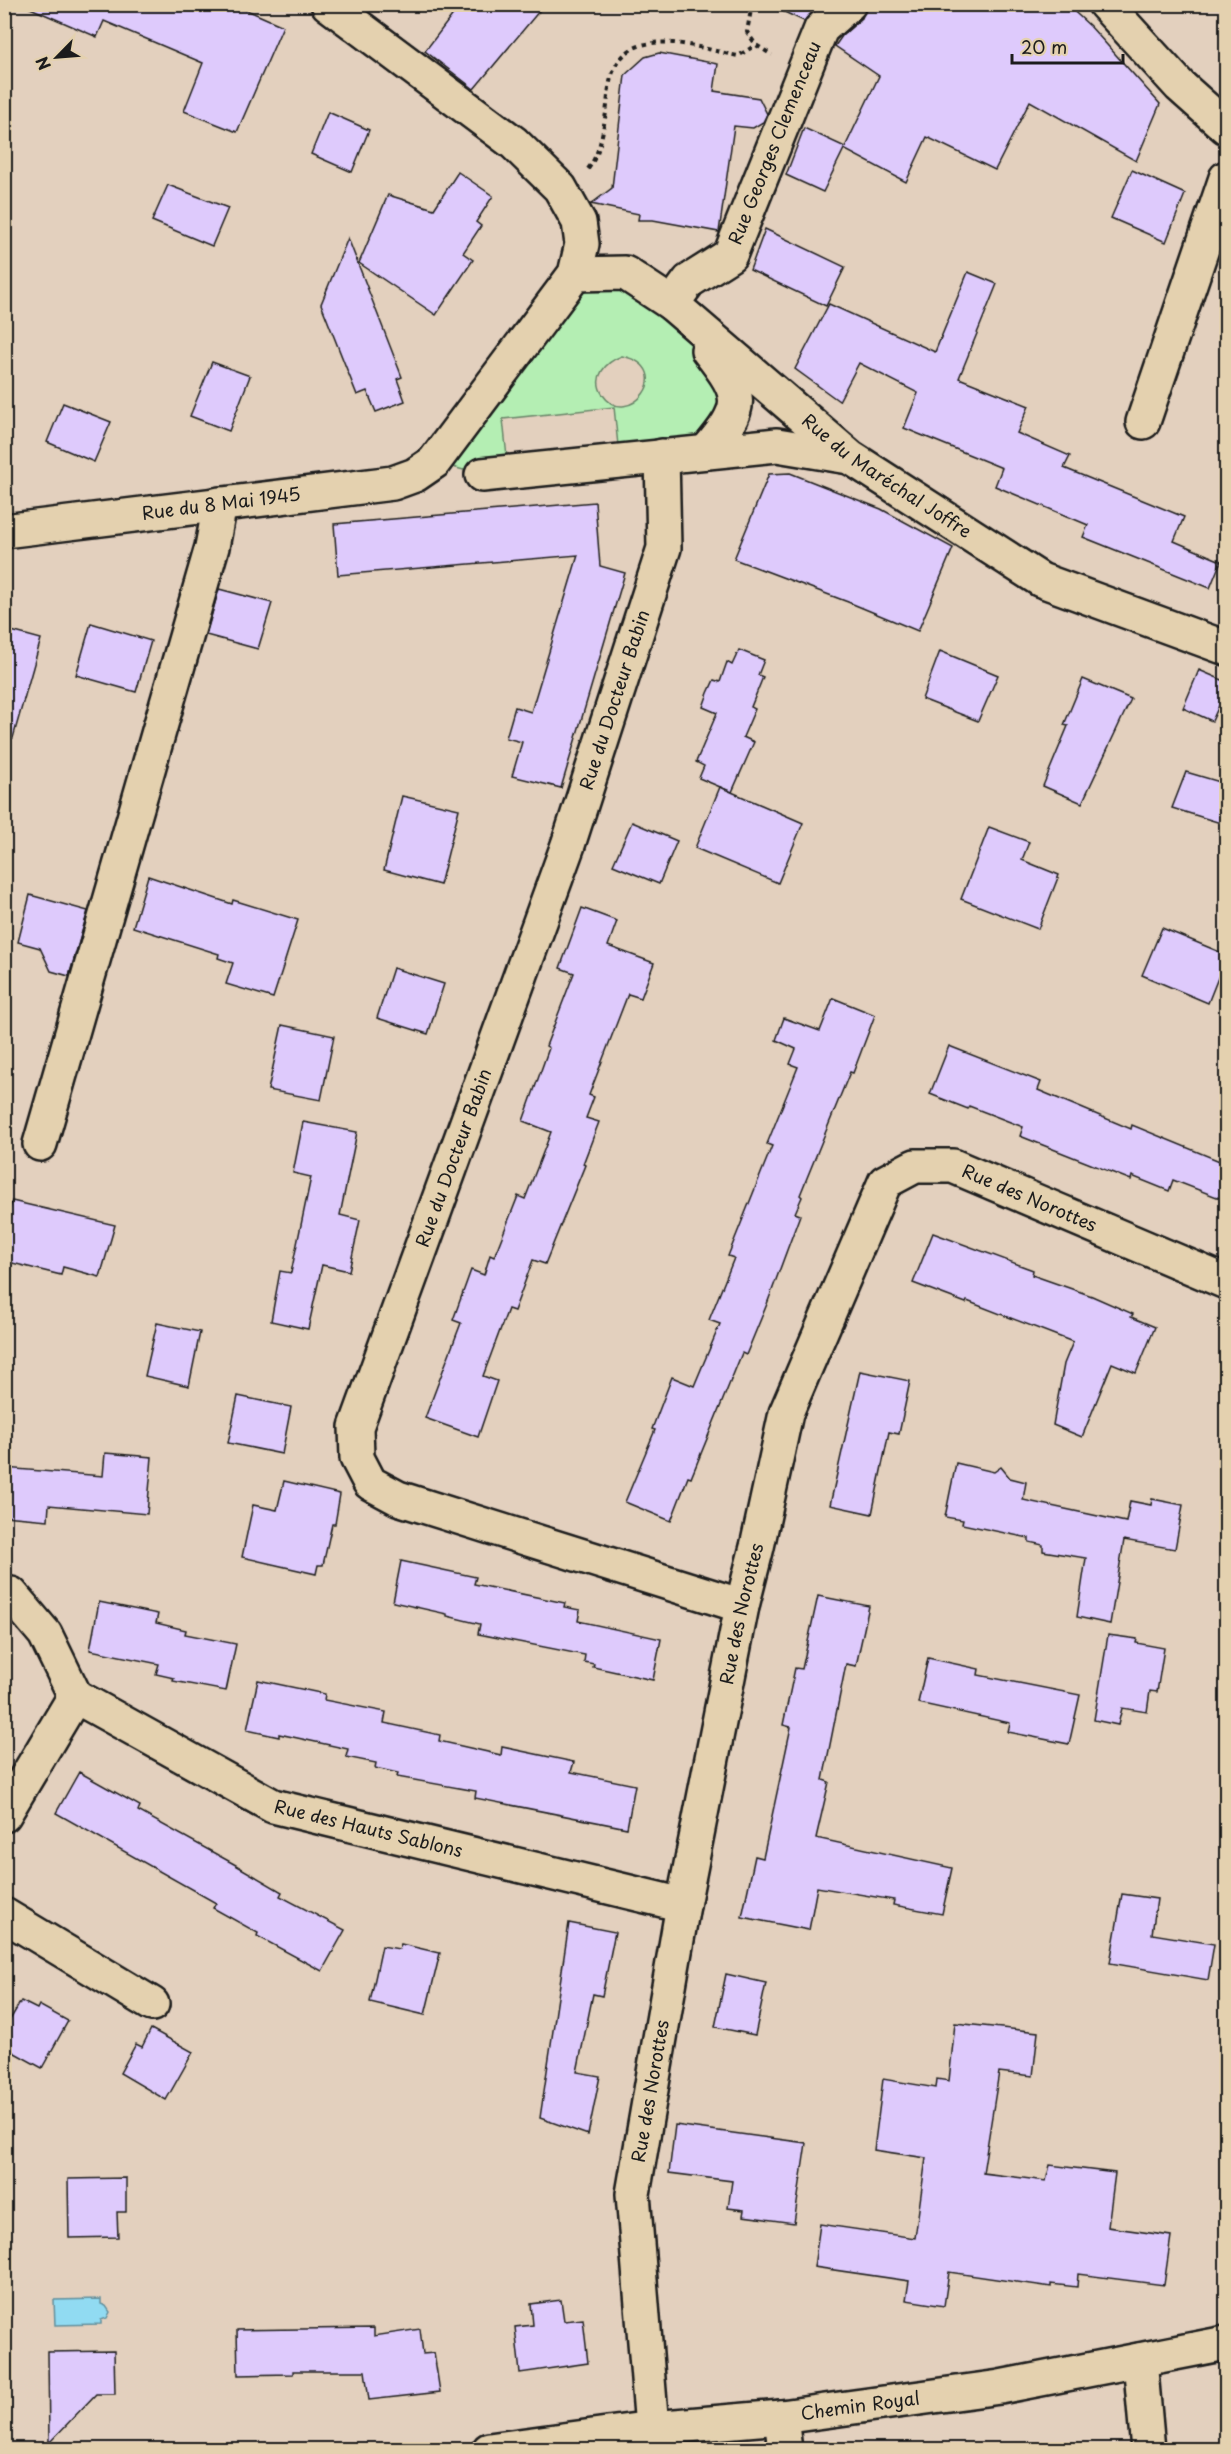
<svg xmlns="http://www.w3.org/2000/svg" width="1231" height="2454" font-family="'Playpen Sans',sans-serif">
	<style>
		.green { fill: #b4eeb3; stroke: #688568; stroke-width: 1.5; fill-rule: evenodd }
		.water { fill: #91dbf2; stroke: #628f9c; stroke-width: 1.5 }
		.building { fill: #decafc; stroke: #1c1c1c; stroke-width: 1.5 }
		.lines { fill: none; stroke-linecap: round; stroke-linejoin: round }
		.minor-casing { stroke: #1c1c1c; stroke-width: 38 }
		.path { stroke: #1c1c1c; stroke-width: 4; stroke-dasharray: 4.5 4.5; stroke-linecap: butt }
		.minor { stroke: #e4d1af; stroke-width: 33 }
		.labels { text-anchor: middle; stroke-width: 6; stroke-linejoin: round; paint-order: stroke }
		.street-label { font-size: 18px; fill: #1c1c1c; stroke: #e4d1af }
	</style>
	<rect width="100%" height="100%" fill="#e3d0be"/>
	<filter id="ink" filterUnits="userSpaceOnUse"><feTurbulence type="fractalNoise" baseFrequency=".0167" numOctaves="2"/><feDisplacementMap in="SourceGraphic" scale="12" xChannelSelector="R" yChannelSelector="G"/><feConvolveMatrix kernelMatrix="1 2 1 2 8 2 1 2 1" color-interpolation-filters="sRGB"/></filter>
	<g filter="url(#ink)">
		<path class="green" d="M625,273L730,379L706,452L482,475L434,462L575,274ZM622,356C680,368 627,431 603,395C591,377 606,362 622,356ZM614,407L619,455L508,467L503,419Z"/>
		<polygon class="water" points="101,2299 101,2304 106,2306 110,2312 107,2318 101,2320 101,2324 55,2325 54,2300"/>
		<g class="building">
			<polygon points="21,4 233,4 283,26 237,132 184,111 203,63 104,21 97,37"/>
			<polygon points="461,4 545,4 474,89 425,51"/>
			<polygon points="767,4 820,4 804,21"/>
			<polygon points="867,4 1066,4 1090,26 1160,104 1136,161 1030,101 995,170 927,137 906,182 844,149 823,192 786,175 804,128 845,147 879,76 835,46 842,36 862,18"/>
			<polygon points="659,53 718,64 714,91 759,98 767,114 763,122 753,128 734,126 719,232 653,220 638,220 639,214 591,204 612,188 625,75 645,57"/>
			<polygon points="328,112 369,130 352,172 311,154"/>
			<polygon points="1132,170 1185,194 1166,242 1111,218"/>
			<polygon points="458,172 493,196 476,222 481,226 463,253 473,260 436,315 359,263 388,195 434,209"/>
			<polygon points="168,185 228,208 212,246 152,221"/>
			<polygon points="765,229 845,267 826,306 750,270"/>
			<polygon points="348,238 402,377 397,379 405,401 376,412 367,391 357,395 321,304"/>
			<polygon points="968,272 997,284 959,378 1029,406 1017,433 1070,456 1064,468 1184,517 1174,541 1221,561 1210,588 1083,537 1088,525 995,486 1002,468 904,428 918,393 859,363 839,401 795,369 829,304 935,352"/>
			<polygon points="212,362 250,376 229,431 190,416"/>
			<polygon points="63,403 111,422 94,462 47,442"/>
			<polygon points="790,473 881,509 953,548 918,631 848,602 734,559 769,474"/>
			<polygon points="595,502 600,566 625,573 561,788 512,776 522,742 506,738 515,707 531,712 578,555 338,575 334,524"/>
			<polygon points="219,589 272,603 258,649 206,635"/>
			<polygon points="91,623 151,641 136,692 76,675"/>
			<polygon points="4,629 41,639 13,738 4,737"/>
			<polygon points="739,650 764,660 758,675 763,677 751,707 755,709 743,737 754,742 732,792 699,778 704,766 696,762 717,713 703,707 708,693 714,680 720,682 727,662 732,665"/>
			<polygon points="940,651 998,675 978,721 922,699"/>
			<polygon points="1199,670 1227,682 1227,688 1212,721 1183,708"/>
			<polygon points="1083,679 1131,699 1082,803 1043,786 1068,726 1064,725"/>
			<polygon points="1186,772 1227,784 1227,825 1172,808"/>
			<polygon points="720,787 803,823 778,883 695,848"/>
			<polygon points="402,796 459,809 440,885 384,870"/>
			<polygon points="632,822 677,841 659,884 613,865"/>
			<polygon points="989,827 1029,842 1022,860 1059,875 1038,929 961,899"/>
			<polygon points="148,876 232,904 233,900 298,920 273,998 226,984 233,963 218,958 219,954 133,927"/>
			<polygon points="30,895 88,911 69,976 51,971 40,948 18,942"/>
			<polygon points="582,908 617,921 608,946 654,963 641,998 628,994 589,1095 594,1097 586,1118 599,1122 583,1164 585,1165 545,1264 533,1260 514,1311 508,1309 483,1376 497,1381 478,1437 425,1418 461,1323 453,1320 471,1270 484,1275 490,1255 494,1257 518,1196 525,1199 551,1132 523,1121 549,1048 546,1046 574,973 560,968"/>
			<polygon points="1162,928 1227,955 1208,1003 1142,975"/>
			<polygon points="393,968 444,984 428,1034 377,1018"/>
			<polygon points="833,998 875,1015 853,1073 850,1072 800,1195 802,1197 795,1213 800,1215 767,1304 746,1355 742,1353 691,1478 688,1477 671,1521 625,1502 655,1430 652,1429 672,1377 694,1386 720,1324 709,1320 734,1258 728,1256 772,1146 767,1144 798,1067 790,1064 796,1049 776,1040 784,1018 820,1031"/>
			<polygon points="282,1025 334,1036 321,1100 268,1090"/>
			<polygon points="949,1046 1041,1082 1038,1090 1131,1129 1132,1125 1227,1164 1227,1201 1173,1180 1169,1191 1132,1176 1131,1180 1020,1136 1023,1127 969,1106 968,1109 930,1094"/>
			<polygon points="303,1122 357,1132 340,1215 360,1220 349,1271 322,1265 308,1329 271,1321 280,1271 291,1273 311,1177 293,1173"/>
			<polygon points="12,1201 115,1225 100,1277 63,1267 61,1275 4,1261 4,1229"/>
			<polygon points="933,1233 1033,1270 1032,1275 1092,1296 1133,1314 1131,1317 1155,1327 1136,1373 1112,1363 1082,1437 1053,1425 1064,1364 1073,1342 967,1301 966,1303 913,1283"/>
			<polygon points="157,1323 200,1332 189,1386 145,1376"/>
			<polygon points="860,1371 910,1381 899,1434 889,1432 872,1514 830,1505"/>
			<polygon points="238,1396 291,1407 282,1454 228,1443"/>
			<polygon points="105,1453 152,1457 147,1514 49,1505 48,1520 4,1516 4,1468 103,1476"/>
			<polygon points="956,1463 994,1472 1001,1467 1010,1478 1026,1482 1023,1500 1126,1522 1130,1501 1151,1505 1152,1499 1183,1505 1175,1549 1124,1540 1110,1624 1077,1617 1086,1558 1043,1551 1043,1545 1029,1542 1029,1538 962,1524 963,1520 945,1517"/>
			<polygon points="284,1481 340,1494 335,1524 332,1524 323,1565 318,1565 316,1574 242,1557 253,1505 277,1510"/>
			<polygon points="401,1561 476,1577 474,1584 565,1603 564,1607 580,1610 578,1621 661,1639 653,1680 593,1667 594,1664 584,1662 585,1655 478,1634 480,1624 447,1616 447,1614 393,1602"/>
			<polygon points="818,1596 869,1606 856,1666 846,1664 823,1780 829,1782 816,1838 952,1868 942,1914 893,1905 894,1900 817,1887 809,1930 742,1917 755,1856 763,1858 791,1727 783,1725 795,1668 802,1669"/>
			<polygon points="99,1602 158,1614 156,1623 186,1630 185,1634 236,1644 226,1691 173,1681 174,1678 156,1674 159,1664 90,1650"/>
			<polygon points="1108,1635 1137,1639 1136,1643 1164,1648 1157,1692 1150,1691 1147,1712 1122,1708 1118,1725 1094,1720"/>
			<polygon points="928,1658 979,1669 978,1675 1080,1695 1069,1744 1008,1732 1010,1723 918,1703"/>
			<polygon points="258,1680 325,1694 324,1700 386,1712 384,1723 440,1735 439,1741 501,1755 502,1747 574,1762 571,1772 635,1785 627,1828 475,1798 476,1791 397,1777 398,1773 375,1768 376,1763 346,1757 348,1749 279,1734 279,1737 247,1730"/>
			<polygon points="79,1772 140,1806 138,1811 234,1864 282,1892 280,1896 345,1930 322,1971 257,1936 258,1933 213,1908 216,1903 56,1813"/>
			<polygon points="1122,1894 1157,1899 1152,1934 1214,1944 1208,1980 1110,1963"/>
			<polygon points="569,1923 615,1932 602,1996 593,1994 577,2072 600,2076 588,2135 540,2118"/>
			<polygon points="401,1944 440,1953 425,2015 370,2002 382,1946 399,1949"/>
			<polygon points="726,1974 766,1983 755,2035 715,2027"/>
			<polygon points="21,2001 37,2009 39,2005 68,2021 42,2068 4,2047 4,2030"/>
			<polygon points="955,2023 1038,2032 1033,2076 999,2072 983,2173 1046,2181 1050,2165 1115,2173 1108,2227 1171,2236 1164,2285 1078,2274 1077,2287 1051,2284 1051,2287 949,2272 944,2306 906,2300 909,2281 814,2267 820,2224 915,2238 926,2158 874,2150 883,2079 936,2088 937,2079 949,2081"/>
			<polygon points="151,2029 193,2052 166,2100 120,2073 136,2044 142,2047"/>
			<polygon points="675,2125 806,2143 794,2223 743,2216 744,2210 728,2208 732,2181 669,2173"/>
			<polygon points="126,2178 126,2212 117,2212 118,2237 69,2238 68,2179"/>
			<polygon points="561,2300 564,2321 583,2319 588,2363 520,2373 515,2327 533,2325 531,2304"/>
			<polygon points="374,2328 374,2336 420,2329 423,2354 434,2353 440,2392 369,2400 365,2371 293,2371 293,2374 238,2375 237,2330"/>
			<polygon points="114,2351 115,2394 96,2394 49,2443 48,2352"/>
		</g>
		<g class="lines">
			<defs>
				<g id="minor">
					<polyline points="1105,4 1180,86 1226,127"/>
					<path id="s1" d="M575,274L625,273L672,304L850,457L1041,580L1226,648"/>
					<path id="s2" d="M672,304L689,281L730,255L821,29L849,4"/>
					<polyline points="1143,422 1226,178"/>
					<path d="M706,452C745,406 745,397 708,350"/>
					<polyline points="662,456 664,548 568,845 356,1427 357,1458 370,1483 398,1498 742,1606"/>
					<polyline points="482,475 777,445 849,457"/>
					<path id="s3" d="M4,531L393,483L415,475L434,462L575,274L582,244L579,222L560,188L514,143L328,4"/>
					<polyline points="40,1144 212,547 220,504"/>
					<path id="s4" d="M11,1594L45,1634L75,1696L273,1806L683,1905"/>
					<polyline points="4,1815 75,1696"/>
					<polyline points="4,1915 152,2004"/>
					<polyline points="1140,2360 1148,2450"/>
					<polyline points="781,2417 785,2450"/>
					<path id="s5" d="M652,2428L633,2194L683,1905L742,1606L757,1547L786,1413L885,1182L915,1166H953L1226,1282"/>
					<path id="s6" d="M489,2450L652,2428L781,2417L1000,2387L1226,2343"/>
				</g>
			</defs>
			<use href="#minor" class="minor-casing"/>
			<g class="path">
				<polyline points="752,4 747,32 756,45 772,55"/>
				<path d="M588,169C601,151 602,134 606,113C608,100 608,84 613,72C632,22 701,49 738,56L756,45"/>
			</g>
			<use href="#minor" class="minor"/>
		</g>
	</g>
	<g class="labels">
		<g class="street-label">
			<text dy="6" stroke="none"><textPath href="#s2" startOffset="198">Rue Georges Clemenceau</textPath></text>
			<text dy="6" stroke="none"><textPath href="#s1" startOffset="382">Rue du Maréchal Joffre</textPath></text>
			<text dy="6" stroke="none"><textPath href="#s3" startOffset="219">Rue du 8 Mai 1945</textPath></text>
			<text transform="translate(615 700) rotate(-72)" y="6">Rue du Docteur Babin</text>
			<text transform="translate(454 1158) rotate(-70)" y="6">Rue du Docteur Babin</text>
			<text dy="6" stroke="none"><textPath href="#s5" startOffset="1437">Rue des Norottes</textPath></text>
			<text dy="6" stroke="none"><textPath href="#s5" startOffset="825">Rue des Norottes</textPath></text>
			<text dy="6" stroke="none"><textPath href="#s4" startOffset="446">Rue des Hauts Sablons</textPath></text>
			<text dy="6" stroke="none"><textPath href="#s5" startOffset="339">Rue des Norottes</textPath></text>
			<text dy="6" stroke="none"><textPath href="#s6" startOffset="374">Chemin Royal</textPath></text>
		</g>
	</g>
	<rect width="1231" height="2454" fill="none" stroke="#e4d1af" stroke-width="24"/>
	<rect x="12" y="12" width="1207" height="2430" fill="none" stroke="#1c1c1c" stroke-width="2" filter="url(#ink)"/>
	<g transform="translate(57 57) rotate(245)" stroke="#e4d1af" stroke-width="4.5" paint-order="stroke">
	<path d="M0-4.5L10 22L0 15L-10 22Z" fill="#1c1c1c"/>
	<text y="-9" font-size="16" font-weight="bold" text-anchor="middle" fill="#1c1c1c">N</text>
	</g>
	<path d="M1012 54v9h111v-9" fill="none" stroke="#1c1c1c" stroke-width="3"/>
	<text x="1021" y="54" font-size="18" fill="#1c1c1c" stroke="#e4d1af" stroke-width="4.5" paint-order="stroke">20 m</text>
</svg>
